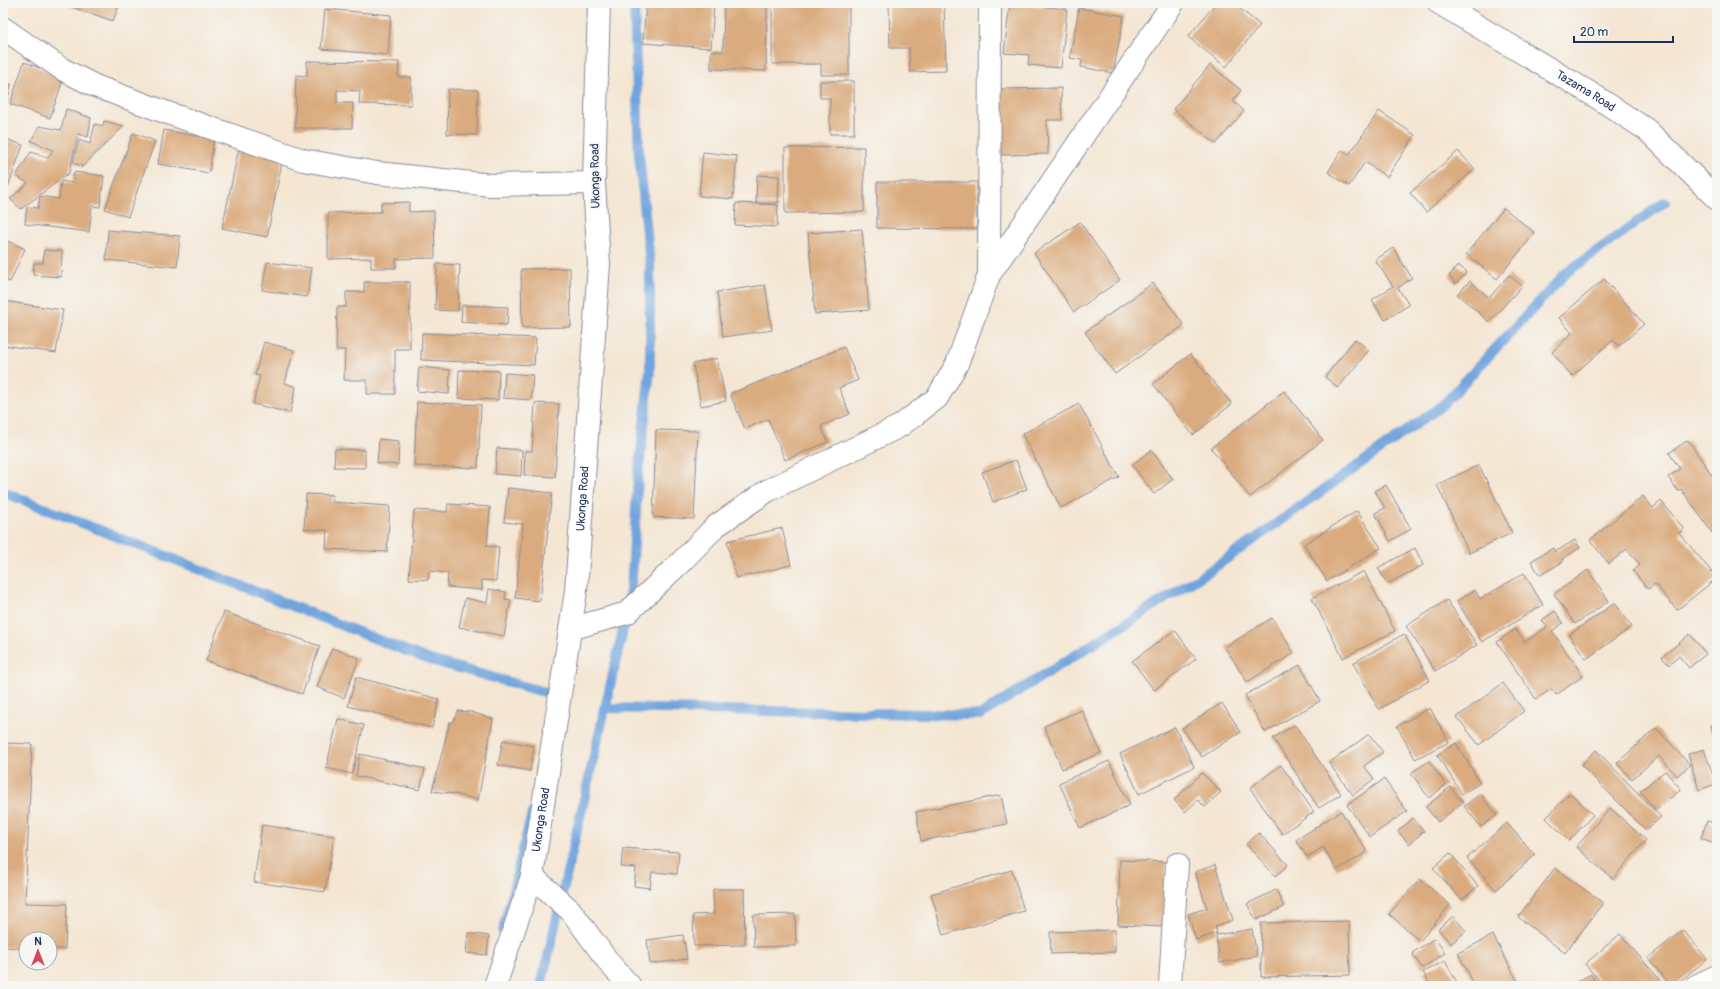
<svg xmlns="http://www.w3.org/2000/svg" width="1720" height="989" font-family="Pangolin,sans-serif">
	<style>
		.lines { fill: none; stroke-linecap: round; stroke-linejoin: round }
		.stream { stroke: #71a4dd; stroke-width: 10 }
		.building { fill: #daab7e }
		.minor-casing { stroke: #888a98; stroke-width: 24 }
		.minor { stroke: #fff; stroke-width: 22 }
		.labels { text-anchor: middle; stroke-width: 4; stroke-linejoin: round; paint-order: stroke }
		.street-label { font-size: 12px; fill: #1b2f5e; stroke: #f6f6f2 }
	</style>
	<rect width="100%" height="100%" fill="#f6f6f2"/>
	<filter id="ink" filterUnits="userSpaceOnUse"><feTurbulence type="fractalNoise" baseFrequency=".025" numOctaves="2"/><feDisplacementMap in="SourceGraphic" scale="8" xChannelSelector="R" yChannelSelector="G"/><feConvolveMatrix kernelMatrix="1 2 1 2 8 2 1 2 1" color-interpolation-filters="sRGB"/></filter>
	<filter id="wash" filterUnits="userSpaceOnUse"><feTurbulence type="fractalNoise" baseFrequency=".012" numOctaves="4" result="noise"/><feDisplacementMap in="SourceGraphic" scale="16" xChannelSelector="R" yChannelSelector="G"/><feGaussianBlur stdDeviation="0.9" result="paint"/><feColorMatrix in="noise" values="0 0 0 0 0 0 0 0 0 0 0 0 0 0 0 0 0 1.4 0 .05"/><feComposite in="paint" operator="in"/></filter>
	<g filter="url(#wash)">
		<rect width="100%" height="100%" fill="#f4e6d3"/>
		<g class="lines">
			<g class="stream">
				<polyline points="3,492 427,659 562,697"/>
				<polyline points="604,708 980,715 1211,570 1443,405 1566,273 1665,202"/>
				<polyline points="503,931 532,813"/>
				<polyline points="541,986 627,613 632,575 638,477 650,371 650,263 639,155 634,3"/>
			</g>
		</g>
		<g id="blocks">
			<g class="building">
				<polygon points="61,3 120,3 113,21"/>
				<polygon points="646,3 714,3 711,48 643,43"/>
				<polygon points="724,3 767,3 766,71 711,69 711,51 723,51"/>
				<polygon points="772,3 849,3 849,75 821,75 821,64 772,64"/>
				<polygon points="889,3 944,3 946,71 910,72 909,48 890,48"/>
				<polygon points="1010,3 1067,9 1061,68 1028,65 1029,55 1004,53"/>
				<polygon points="1216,3 1233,3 1260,25 1226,67 1188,37"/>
				<polygon points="1079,8 1124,16 1113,73 1081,67 1082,60 1070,58"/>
				<polygon points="325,9 391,15 388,55 321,49"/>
				<polygon points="307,61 399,62 398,77 411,77 411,105 359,104 360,91 337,90 337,103 353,103 352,128 295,128 296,75 307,76"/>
				<polygon points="24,62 64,77 50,118 10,104"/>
				<polygon points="1210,65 1241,90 1233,101 1244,111 1216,144 1173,109"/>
				<polygon points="820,81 854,81 854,134 830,134 830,98 820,98"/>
				<polygon points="3,82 11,84 4,115 3,115"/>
				<polygon points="1061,88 1062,120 1047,120 1048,154 999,155 997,89"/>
				<polygon points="448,89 478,90 477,135 447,134"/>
				<polygon points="66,109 91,118 88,137 78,134 69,173 21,209 10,199 28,183 16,176 31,152 48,158 53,150 31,141 39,126 61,130"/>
				<polygon points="1379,111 1415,135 1387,177 1365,162 1349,186 1328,172 1342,150 1349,155"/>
				<polygon points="104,121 124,126 81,168 82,166 73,163 79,140 90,144 95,124 103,126"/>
				<polygon points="164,130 214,139 209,173 158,164"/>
				<polygon points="133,133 155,141 128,217 105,209"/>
				<polygon points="6,139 23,145 7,190 3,189 3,148"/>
				<polygon points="864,147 864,212 785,213 785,148"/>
				<polygon points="239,148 283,157 267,237 222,228"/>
				<polygon points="1458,151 1475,169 1426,212 1410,193"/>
				<polygon points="703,152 737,156 733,199 699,196"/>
				<polygon points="74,172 104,176 100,207 92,206 89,232 25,224 27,207 38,208 40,196 59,199 61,181 73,183"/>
				<polygon points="757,175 779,176 778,203 756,203"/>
				<polygon points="877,182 977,182 977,229 877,228"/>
				<polygon points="409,202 409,212 434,211 435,258 396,259 396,268 371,268 371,258 328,259 328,213 381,212 381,203"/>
				<polygon points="736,203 778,205 777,227 735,225"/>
				<polygon points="1504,208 1535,233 1497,279 1466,254"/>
				<polygon points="1080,222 1120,280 1074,312 1034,253"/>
				<polygon points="862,229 869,310 815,314 808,233"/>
				<polygon points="108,230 180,236 177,267 106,260"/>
				<polygon points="3,239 25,249 10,282 3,279"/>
				<polygon points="1393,248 1412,278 1398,288 1409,305 1385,320 1372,300 1393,286 1375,260"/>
				<polygon points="44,250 62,251 61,277 33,275 34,263 43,263"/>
				<polygon points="267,262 312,268 307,297 262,290"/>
				<polygon points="437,264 460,265 458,311 435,310"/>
				<polygon points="1458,265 1467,272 1456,284 1449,276"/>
				<polygon points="570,268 571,327 522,328 521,269"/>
				<polygon points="1509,275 1522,286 1489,322 1457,294 1470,281 1489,298"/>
				<polygon points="1604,279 1644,324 1619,346 1613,340 1572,376 1552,352 1572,333 1559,318"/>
				<polygon points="364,282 410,282 410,349 395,349 395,394 367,394 367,380 344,380 345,350 336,350 337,307 346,307 346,292 364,292"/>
				<polygon points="1153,283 1184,325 1115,374 1085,332"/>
				<polygon points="765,285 772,330 723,337 717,292"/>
				<polygon points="3,301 63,310 56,353 3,345"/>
				<polygon points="462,305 508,307 507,325 461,322"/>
				<polygon points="422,333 536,338 534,365 421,360"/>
				<polygon points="1355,339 1369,350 1338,388 1325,377"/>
				<polygon points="264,342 294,350 285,383 296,387 290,413 253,404 260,376 255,375"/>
				<polygon points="844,347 858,380 839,388 850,414 821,426 828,442 785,460 768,419 745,429 730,394"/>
				<polygon points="1190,354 1232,404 1193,435 1153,384"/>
				<polygon points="717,358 726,401 701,406 693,364"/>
				<polygon points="419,367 450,370 449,394 417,391"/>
				<polygon points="459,370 499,371 498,400 458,398"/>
				<polygon points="505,373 533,375 531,400 503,398"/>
				<polygon points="1284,391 1323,440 1250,497 1211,448"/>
				<polygon points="417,402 481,405 478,468 414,466"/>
				<polygon points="535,403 559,404 555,477 524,475 525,451 532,451"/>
				<polygon points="1079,404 1119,477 1061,508 1022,434"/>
				<polygon points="656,430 698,431 694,519 653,517"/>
				<polygon points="379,439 399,441 398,465 377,463"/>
				<polygon points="1688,440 1714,478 1717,476 1717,531 1713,534 1681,489 1678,491 1668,477 1680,469 1669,453"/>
				<polygon points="497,448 522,450 521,476 495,474"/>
				<polygon points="335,449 365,450 365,468 334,467"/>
				<polygon points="1151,450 1173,479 1154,494 1132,465"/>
				<polygon points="1016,460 1027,489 993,502 982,472"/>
				<polygon points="1479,465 1512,533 1469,553 1437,485"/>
				<polygon points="1386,485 1411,529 1390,541 1375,513 1385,508 1375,491"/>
				<polygon points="508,488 552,493 540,601 515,598 523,524 504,522"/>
				<polygon points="306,494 333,495 332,502 390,506 387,552 326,549 327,530 304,529"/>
				<polygon points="1643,496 1653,508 1661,501 1684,529 1679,533 1717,578 1677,610 1655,584 1648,589 1633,571 1640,565 1627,549 1609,564 1590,540"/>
				<polygon points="448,504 490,507 487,546 499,547 496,581 482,580 482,590 447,587 448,573 429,571 428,580 409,579 414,510 447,512"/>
				<polygon points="1357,511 1381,548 1327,581 1304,544"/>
				<polygon points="782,528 791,565 736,578 727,541"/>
				<polygon points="1575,540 1580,548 1562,559 1563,562 1540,575 1531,561 1553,548 1555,552"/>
				<polygon points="1415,548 1423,565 1387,584 1378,568"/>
				<polygon points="1588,570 1609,601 1575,624 1554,594"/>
				<polygon points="1364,571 1395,631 1343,658 1312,598"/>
				<polygon points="1524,573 1543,605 1482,642 1457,601 1475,590 1480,599"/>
				<polygon points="489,589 506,592 505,599 511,600 504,636 459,627 465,598 487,603"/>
				<polygon points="1447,600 1477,645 1435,671 1406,626"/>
				<polygon points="1615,603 1632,627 1586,659 1569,635"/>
				<polygon points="1555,611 1563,623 1552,631 1583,676 1556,695 1552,689 1536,699 1497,642 1515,629 1525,642 1547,627 1542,620"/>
				<polygon points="224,612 320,646 302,694 206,661"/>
				<polygon points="1272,618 1294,653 1247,682 1225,647"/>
				<polygon points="1175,630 1196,659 1154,690 1132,661"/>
				<polygon points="1404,634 1430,680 1379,709 1353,663"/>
				<polygon points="1690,634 1706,654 1689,668 1679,656 1669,665 1662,657"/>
				<polygon points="332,648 359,658 344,698 317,687"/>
				<polygon points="1300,665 1320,701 1265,732 1245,695"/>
				<polygon points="356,677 439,699 432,728 348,706"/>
				<polygon points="1503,683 1524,711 1479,745 1457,717"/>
				<polygon points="1222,703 1241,732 1202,757 1182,728"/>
				<polygon points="1430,708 1449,742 1415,759 1397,726"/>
				<polygon points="1082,710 1101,753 1062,769 1044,726"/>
				<polygon points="458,711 471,712 493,719 478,800 455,794 432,791 450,722 453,722"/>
				<polygon points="338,719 364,725 352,774 326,768"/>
				<polygon points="1717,724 1717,750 1716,750 1711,725"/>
				<polygon points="1295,725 1341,794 1319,808 1273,738"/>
				<polygon points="1175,727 1194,767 1139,794 1120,754"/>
				<polygon points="1656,728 1690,765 1677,776 1659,756 1632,779 1617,763"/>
				<polygon points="1369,734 1383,752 1364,766 1374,779 1353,795 1329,763"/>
				<polygon points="503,740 534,746 530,771 498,765"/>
				<polygon points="3,743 32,744 25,903 67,904 65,949 50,949 50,939 26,939 26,948 3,947"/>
				<polygon points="1456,743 1480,783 1462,794 1437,755"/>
				<polygon points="1704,749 1716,784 1699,790 1688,754"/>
				<polygon points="1596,750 1661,817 1646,830 1581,765"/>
				<polygon points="360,754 425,769 420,790 356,776"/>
				<polygon points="1109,761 1130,805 1080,828 1059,783"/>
				<polygon points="1429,761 1446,785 1429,798 1411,773"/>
				<polygon points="1281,765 1314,812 1282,834 1250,788"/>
				<polygon points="1665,771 1681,789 1656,810 1640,791"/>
				<polygon points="1202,773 1221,792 1205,807 1198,800 1185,812 1174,800"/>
				<polygon points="1384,779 1407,811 1370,837 1347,805"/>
				<polygon points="1450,787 1463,802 1438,822 1426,807"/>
				<polygon points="1570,793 1593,815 1569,841 1546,818"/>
				<polygon points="1480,794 1497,815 1481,827 1464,806"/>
				<polygon points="1001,795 1007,824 921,841 916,812"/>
				<polygon points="1610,808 1646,840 1613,879 1576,847"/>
				<polygon points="1341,811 1367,852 1337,870 1323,847 1307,857 1296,840"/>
				<polygon points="1413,818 1424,831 1409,844 1398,831"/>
				<polygon points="1707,821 1717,824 1717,844 1701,838"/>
				<polygon points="1507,823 1535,855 1496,890 1467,858"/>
				<polygon points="262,825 334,836 325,892 254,882"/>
				<polygon points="1259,833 1288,865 1275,876 1246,844"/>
				<polygon points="623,848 679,852 677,874 652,872 650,888 634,886 636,868 621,867"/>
				<polygon points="1450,853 1478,886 1462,900 1433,868"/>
				<polygon points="1120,860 1166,862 1164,927 1118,925"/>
				<polygon points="1215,865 1233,920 1215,926 1217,933 1196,940 1188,914 1207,908 1195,872"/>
				<polygon points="1555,868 1603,903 1565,953 1518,917"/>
				<polygon points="1012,870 1024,911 943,935 931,894"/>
				<polygon points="1420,879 1450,905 1420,941 1389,914"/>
				<polygon points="713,889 744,889 745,945 694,946 693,915 714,914"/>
				<polygon points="1276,890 1284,907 1256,920 1247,904"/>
				<polygon points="795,914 796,946 754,947 753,915"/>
				<polygon points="1453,916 1466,931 1451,944 1438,929"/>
				<polygon points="1349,921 1350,975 1261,977 1261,923"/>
				<polygon points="1252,929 1257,956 1220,963 1216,935"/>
				<polygon points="1115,930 1115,952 1051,954 1050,932"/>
				<polygon points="1683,930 1707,959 1674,986 1671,986 1648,958"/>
				<polygon points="468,933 489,936 487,955 466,953"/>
				<polygon points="1620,934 1661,981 1656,986 1604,986 1585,964"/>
				<polygon points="683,935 687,959 650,964 647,940"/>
				<polygon points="1493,935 1520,986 1475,986 1458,953"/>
				<polygon points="1435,938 1445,953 1422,968 1412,953"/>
				<polygon points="1445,961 1459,986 1431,986 1423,972"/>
				<polygon points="1591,974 1597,986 1569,986"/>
			</g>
		</g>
	</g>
	<g filter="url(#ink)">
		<use href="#blocks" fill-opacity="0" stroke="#888a98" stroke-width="1"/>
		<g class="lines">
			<defs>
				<g id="minor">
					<path id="s1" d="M1439,3L1595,96L1647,130L1717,199"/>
					<polyline points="3,28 62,69 95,86 165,112 303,160 377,173 491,185 594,183"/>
					<polyline points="989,275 990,3"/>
					<polyline points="570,629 627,613 682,561 716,526 767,491 900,426 937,398 957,364 989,275 1173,3"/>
					<polyline points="532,876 571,911 610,964 630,986"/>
					<path id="s2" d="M495,986L532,876L576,591L599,264L594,183L599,3"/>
					<polyline points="1170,986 1177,864"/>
					<polyline points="1696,986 1717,976"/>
				</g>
			</defs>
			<use href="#minor" class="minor-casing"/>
			<use href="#minor" class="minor"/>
		</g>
	</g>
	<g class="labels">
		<g class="street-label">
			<text dy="4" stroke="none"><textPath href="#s1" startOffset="171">Tazama Road</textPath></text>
			<text transform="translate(595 176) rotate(-91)" y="4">Ukonga Road</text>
			<text dy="4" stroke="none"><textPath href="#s2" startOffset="497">Ukonga Road</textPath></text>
			<text dy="4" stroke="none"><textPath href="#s2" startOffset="173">Ukonga Road</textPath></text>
		</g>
	</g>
	<rect width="1720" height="989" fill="none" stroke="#f6f6f2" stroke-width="16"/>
	<g transform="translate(38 951)"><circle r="19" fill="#f6f6f2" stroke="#9ea6b7"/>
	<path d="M0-3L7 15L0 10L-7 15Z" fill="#d1495b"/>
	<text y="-6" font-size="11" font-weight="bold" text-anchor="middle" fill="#1b2f5e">N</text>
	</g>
	<path d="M1574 36v6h99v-6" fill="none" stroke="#1b2f5e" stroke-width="2"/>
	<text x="1580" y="36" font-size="12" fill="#1b2f5e" stroke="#f6f6f2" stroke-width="3" paint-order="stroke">20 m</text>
</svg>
